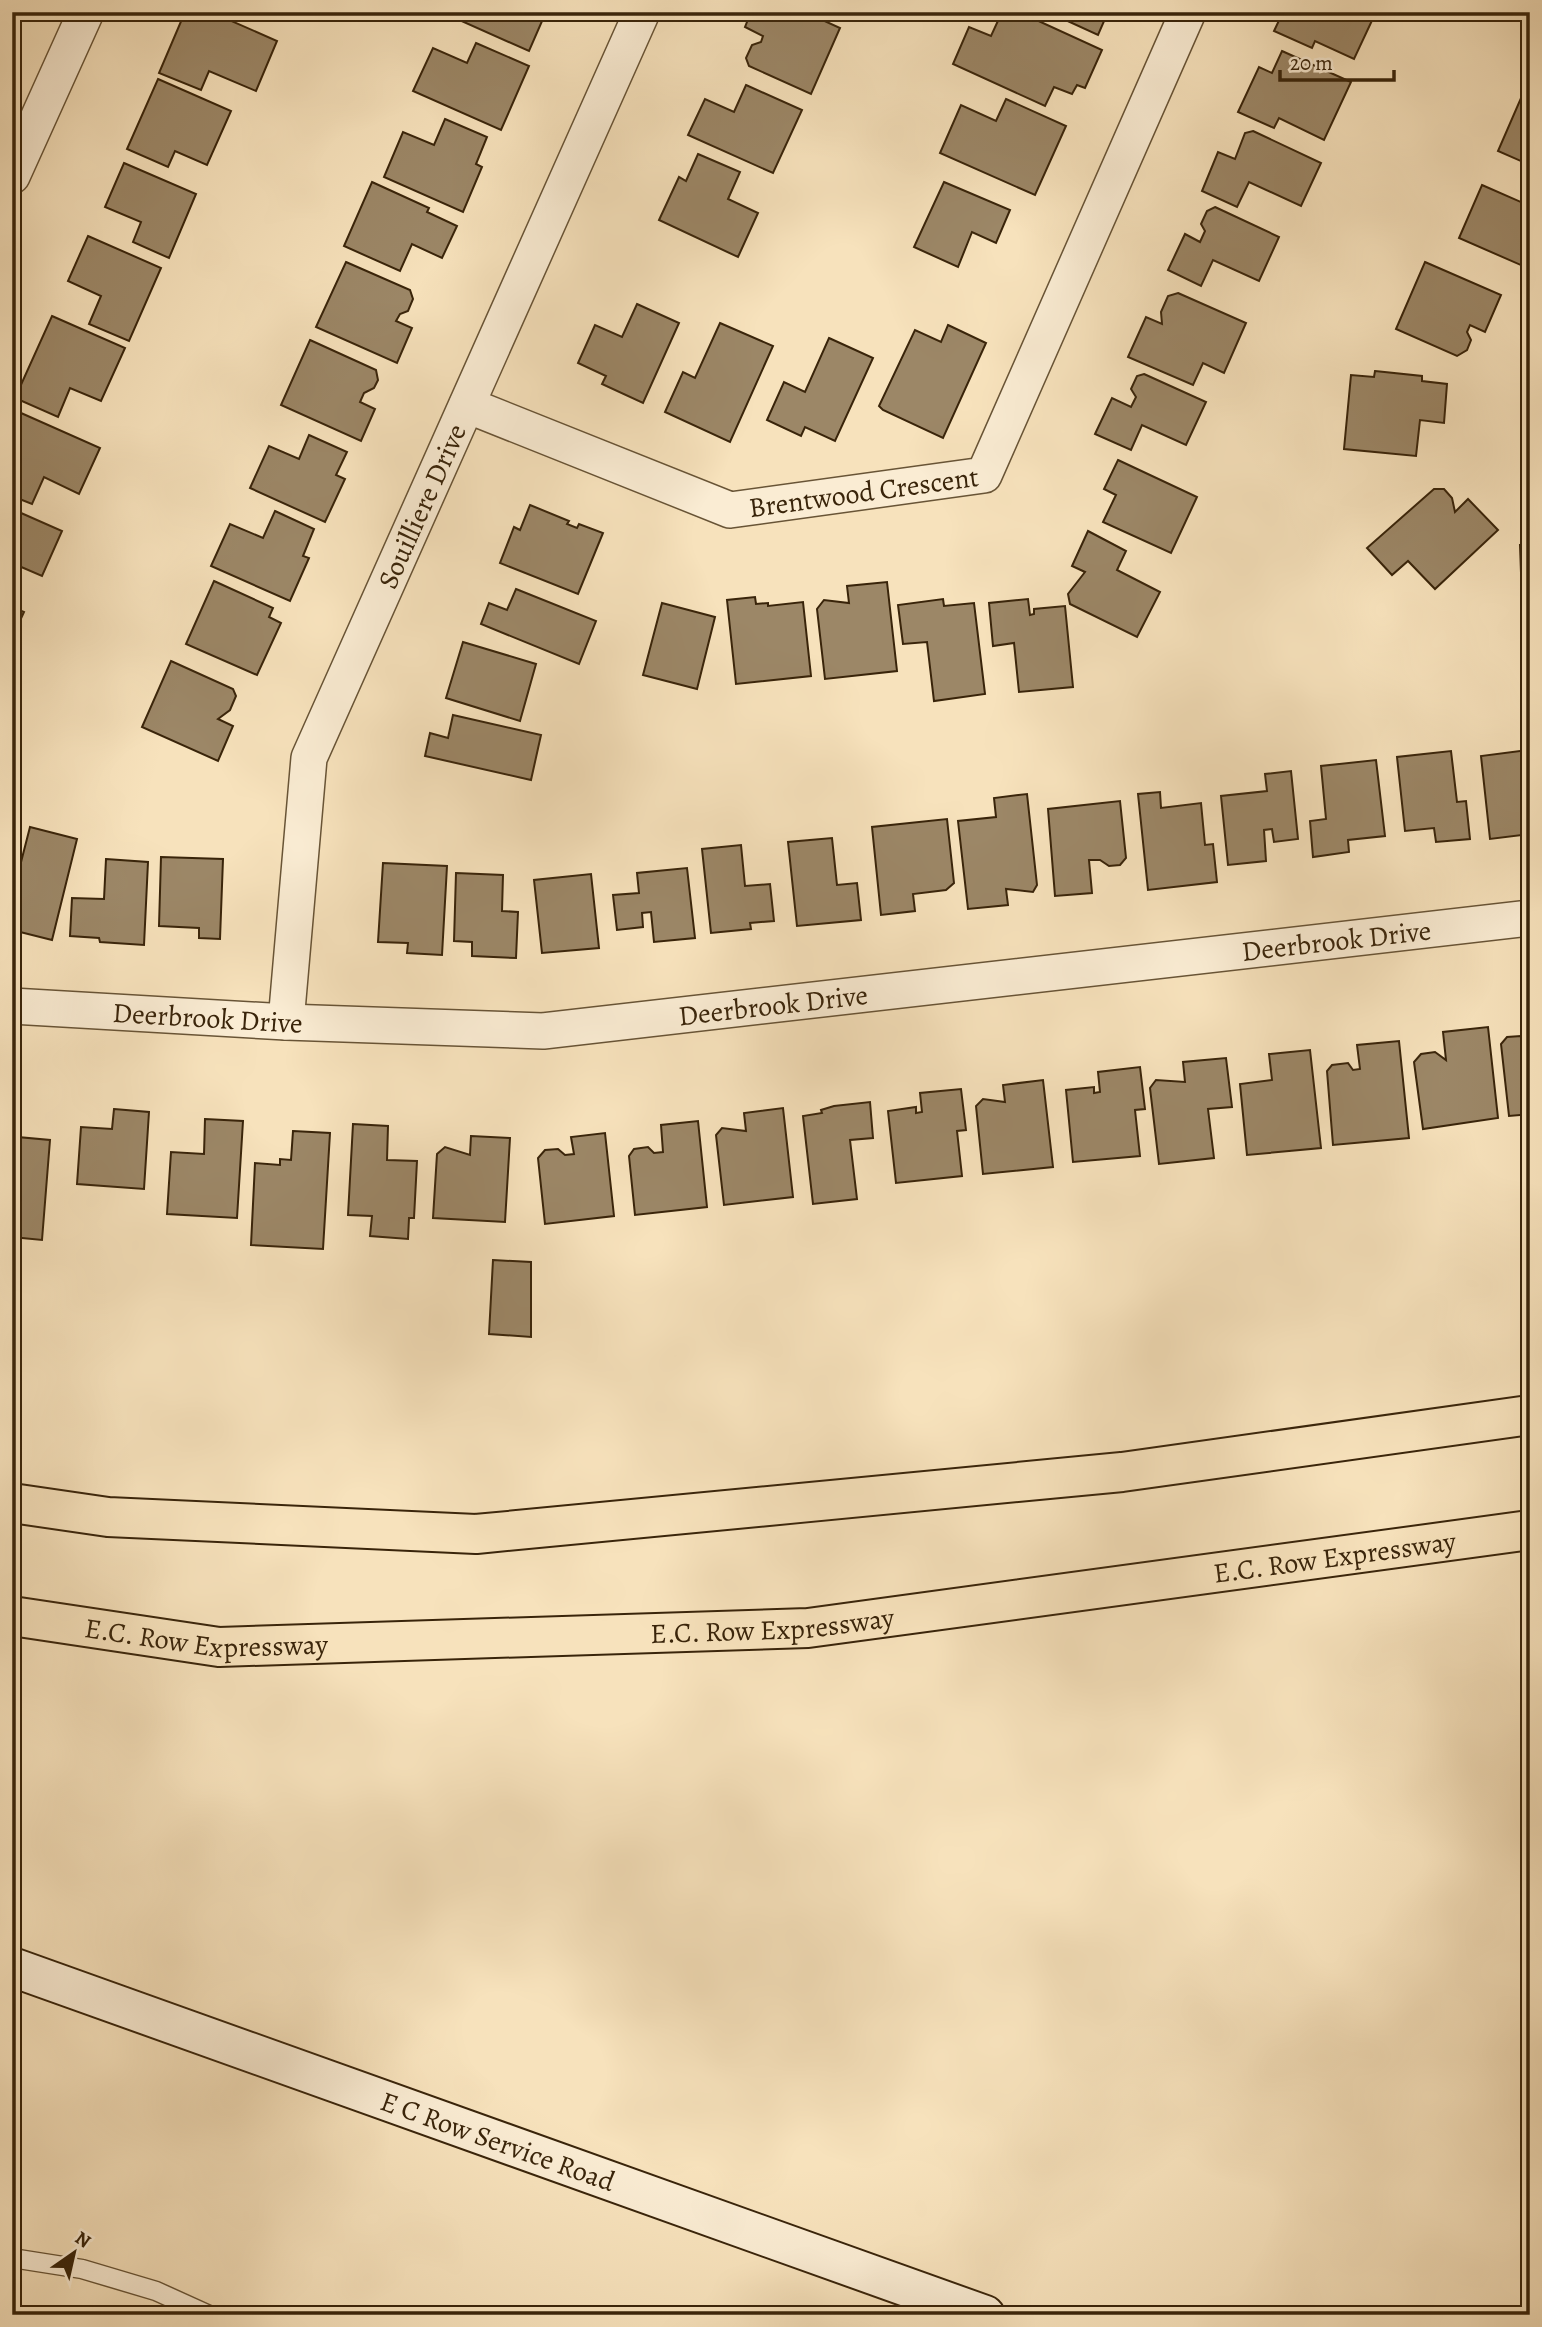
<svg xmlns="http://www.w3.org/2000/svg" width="1542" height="2327" font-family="Alegreya,serif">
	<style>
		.building { fill: #9c8767; stroke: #39240a; stroke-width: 2 }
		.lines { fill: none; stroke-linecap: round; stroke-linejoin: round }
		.lane-casing { stroke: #685436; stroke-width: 21 }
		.street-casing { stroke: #685436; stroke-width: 38 }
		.secondary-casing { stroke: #39240a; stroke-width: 42 }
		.highway-casing { stroke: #39240a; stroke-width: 42 }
		.lane { stroke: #faecd3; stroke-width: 18 }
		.street { stroke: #faecd3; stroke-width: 35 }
		.secondary { stroke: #faecd3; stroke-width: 38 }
		.highway { stroke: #f7e2bc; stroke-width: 38 }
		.labels { text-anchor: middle; stroke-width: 7; stroke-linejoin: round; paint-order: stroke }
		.street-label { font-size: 28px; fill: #39240a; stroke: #faecd3 }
	</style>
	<rect width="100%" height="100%" fill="#f7e2bc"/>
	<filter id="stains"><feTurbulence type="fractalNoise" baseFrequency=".00286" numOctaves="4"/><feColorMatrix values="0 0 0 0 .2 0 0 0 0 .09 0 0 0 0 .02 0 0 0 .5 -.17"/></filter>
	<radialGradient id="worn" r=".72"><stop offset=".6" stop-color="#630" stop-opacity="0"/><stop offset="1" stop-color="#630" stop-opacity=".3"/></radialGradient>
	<g class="building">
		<polygon points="185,12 211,12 277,41 256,91 209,71 201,90 159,73"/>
		<polygon points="449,12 546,12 529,51 448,15"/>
		<polygon points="751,12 805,12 840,28 811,94 749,66 746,58 752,45 761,42 763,36 745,27"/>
		<polygon points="1002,12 1019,12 1102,50 1085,88 1077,85 1072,94 1054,87 1045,106 953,64 969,27 991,36"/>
		<polygon points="1048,12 1108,12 1098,35"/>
		<polygon points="1283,12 1376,12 1354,59 1315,41 1312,48 1274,31"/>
		<polygon points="476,43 529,66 501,130 413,91 433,48 467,63"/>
		<polygon points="1282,51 1351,82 1324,140 1279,118 1274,128 1238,112 1259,67 1272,73"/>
		<polygon points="158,79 231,111 207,165 175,151 168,167 127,149"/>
		<polygon points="746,85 802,110 773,173 688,135 705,99 734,112"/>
		<polygon points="1521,98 1530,102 1530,165 1498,151"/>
		<polygon points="1006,99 1066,126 1035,195 940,153 961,105 996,121"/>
		<polygon points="445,119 487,137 476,164 482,167 463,212 384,177 403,132 434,145"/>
		<polygon points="1253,131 1321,163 1301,206 1249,182 1237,207 1202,191 1218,152 1235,159 1245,133"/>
		<polygon points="698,154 740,172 728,199 758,213 738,257 659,220 679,177 686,181"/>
		<polygon points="124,163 196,194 169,258 133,242 141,222 105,207"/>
		<polygon points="372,182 429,208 427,212 457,226 442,258 412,244 400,271 344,246"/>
		<polygon points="944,182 1010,210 996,243 972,232 958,267 914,247"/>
		<polygon points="1482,185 1530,206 1530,269 1459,238"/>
		<polygon points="1215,207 1279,237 1259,281 1213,260 1201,286 1168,270 1185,234 1200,242 1205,231 1201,224 1207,211"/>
		<polygon points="88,236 161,268 129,341 89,324 101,296 68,281"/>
		<polygon points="346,262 410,290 413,299 408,311 400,314 396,321 412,328 397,363 316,327"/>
		<polygon points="1425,262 1501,295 1485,332 1470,325 1467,332 1471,340 1467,350 1457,356 1396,329"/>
		<polygon points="1178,293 1246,323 1224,373 1203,363 1193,385 1128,357 1146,317 1162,324 1161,312 1168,296"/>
		<polygon points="637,304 679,323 643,403 602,384 606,376 578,363 595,325 622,337"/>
		<polygon points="52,316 125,348 101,401 70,388 58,417 15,398"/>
		<polygon points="720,323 773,346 730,442 665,412 683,372 695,378"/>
		<polygon points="948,325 986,343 943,438 883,410 879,406 915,330 941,342"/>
		<polygon points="829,338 873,358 835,441 805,427 801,436 767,420 784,382 805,392"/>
		<polygon points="310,340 376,370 378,380 374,388 364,393 360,402 375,409 361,441 281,405"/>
		<polygon points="1375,371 1422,376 1422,381 1447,384 1444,423 1420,420 1416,456 1344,449 1351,375 1374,377"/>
		<polygon points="1144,374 1206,402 1186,445 1142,425 1131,450 1095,434 1112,398 1131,407 1136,397 1131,389 1137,376"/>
		<polygon points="12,409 100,448 79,494 44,477 32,504 12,496"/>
		<polygon points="309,435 347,452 336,475 345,479 325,522 250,488 269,446 299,459"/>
		<polygon points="1118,460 1197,497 1171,553 1103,522 1116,495 1104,489"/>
		<polygon points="1434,489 1444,489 1452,498 1455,512 1468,499 1498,530 1435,589 1408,561 1392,575 1367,548"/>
		<polygon points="530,505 569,521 567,524 577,528 579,524 603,533 578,594 500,563 514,527 520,530"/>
		<polygon points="12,509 62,531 42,576 12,563"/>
		<polygon points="275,511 314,529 303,556 309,558 290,601 211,566 230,524 263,538"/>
		<polygon points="1088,531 1126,551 1117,570 1160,592 1137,637 1070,604 1068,594 1085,572 1072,566"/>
		<polygon points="1520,545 1530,545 1530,628 1523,628"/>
		<polygon points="214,581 273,608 269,617 281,623 257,675 186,644"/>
		<polygon points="887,582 897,671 825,679 817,609 824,600 849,603 847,586"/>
		<polygon points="516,589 596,621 579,664 481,624 489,603 507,610"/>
		<polygon points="755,597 756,604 768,603 768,606 803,602 811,676 736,684 727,600"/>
		<polygon points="943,599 944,606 974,603 985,694 934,701 927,642 903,644 898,605"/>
		<polygon points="1028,599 1030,615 1034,614 1034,609 1065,606 1073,687 1019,692 1014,643 993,646 989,603"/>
		<polygon points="662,603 715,617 697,689 643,675"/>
		<polygon points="12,607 24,612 12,638"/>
		<polygon points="463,642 536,664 520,721 446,698"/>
		<polygon points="171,661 233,689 236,696 230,710 218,719 233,726 218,761 142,727"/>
		<polygon points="453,715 541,735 531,780 425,756 430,733 448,738"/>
		<polygon points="1528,750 1530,834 1490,839 1481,756"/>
		<polygon points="1451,751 1457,802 1466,801 1470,839 1436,842 1434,828 1405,831 1397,757"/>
		<polygon points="1376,760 1385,836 1348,840 1349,852 1313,857 1310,821 1326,819 1321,766"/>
		<polygon points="1291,771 1298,839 1274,842 1272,829 1264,830 1266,861 1228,865 1221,796 1267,791 1265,774"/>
		<polygon points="1160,792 1161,808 1201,803 1205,845 1213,844 1217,882 1148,890 1138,794"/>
		<polygon points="1027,794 1037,885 1033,892 1006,889 1008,905 968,909 958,821 996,817 994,798"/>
		<polygon points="1120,801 1126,858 1120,865 1109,866 1100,860 1089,860 1092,893 1055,896 1048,809"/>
		<polygon points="947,819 954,883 946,890 913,894 915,911 881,915 872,827"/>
		<polygon points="30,827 77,839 52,940 12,930 12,864 20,866"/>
		<polygon points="832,838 837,885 857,883 861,920 797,926 788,842"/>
		<polygon points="741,845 745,886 770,884 774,921 750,923 751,929 711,933 702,849"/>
		<polygon points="161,857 223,859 220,939 199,938 199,928 159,926"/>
		<polygon points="106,859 148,862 144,945 100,942 99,938 70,936 72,898 104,899"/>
		<polygon points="383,863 447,866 442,955 407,953 408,943 378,942"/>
		<polygon points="687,868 695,938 654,942 651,912 642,913 643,927 617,930 613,895 639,893 637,873"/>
		<polygon points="456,873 503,875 502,911 518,912 516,958 472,956 472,942 454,941"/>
		<polygon points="591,874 599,948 542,953 534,880"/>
		<polygon points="1488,1027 1498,1118 1423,1129 1414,1062 1421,1054 1435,1052 1446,1060 1443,1032"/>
		<polygon points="1521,1036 1530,1039 1530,1114 1509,1116 1501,1044 1507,1037"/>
		<polygon points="1399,1041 1409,1138 1333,1145 1327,1071 1332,1065 1348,1063 1353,1070 1360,1069 1357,1045"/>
		<polygon points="1310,1050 1321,1148 1247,1155 1240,1084 1272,1080 1269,1054"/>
		<polygon points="1226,1058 1232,1107 1208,1109 1214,1158 1159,1164 1150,1088 1156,1080 1185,1082 1183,1062"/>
		<polygon points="1140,1067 1145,1109 1135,1110 1140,1156 1073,1162 1066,1090 1094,1087 1094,1093 1100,1092 1098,1072"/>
		<polygon points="1043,1080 1053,1167 983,1174 976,1106 983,1099 1005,1102 1003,1085"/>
		<polygon points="961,1089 966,1130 957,1131 962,1176 896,1183 888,1111 916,1107 916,1113 922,1112 920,1093"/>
		<polygon points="870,1102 873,1138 850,1140 857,1199 813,1204 803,1116 822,1113 821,1110 834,1106"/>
		<polygon points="12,1106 20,1107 18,1137 50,1140 42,1240 12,1237"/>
		<polygon points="783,1108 793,1197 724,1205 716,1135 722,1128 746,1131 744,1113"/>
		<polygon points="114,1109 149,1112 144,1189 77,1184 81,1127 112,1129"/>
		<polygon points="205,1119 243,1121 237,1218 167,1214 171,1152 204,1154"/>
		<polygon points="698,1121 707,1207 635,1215 629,1156 634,1149 648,1147 654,1153 663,1152 661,1125"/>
		<polygon points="353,1124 388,1126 387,1160 417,1161 414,1218 409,1218 408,1239 370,1236 372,1216 348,1215"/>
		<polygon points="293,1131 330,1133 323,1249 251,1245 255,1163 280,1165 280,1159 291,1160"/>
		<polygon points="605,1133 614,1216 545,1224 538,1158 545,1150 558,1149 565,1155 574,1154 571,1137"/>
		<polygon points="471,1136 510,1138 505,1222 433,1218 437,1154 445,1147 470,1155"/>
		<polygon points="493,1260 531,1262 531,1337 489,1334"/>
	</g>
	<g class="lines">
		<defs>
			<polyline id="lane" points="12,2258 82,2269 156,2291 209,2315"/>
			<g id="street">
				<polyline points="12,176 86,12"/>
				<path id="s1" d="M467,405L730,510L984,475L1188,12"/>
				<path id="s2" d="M12,1006L286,1022L543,1031L1530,918"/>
				<path id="s3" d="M286,1022L309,758L642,12"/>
			</g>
			<g id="secondary">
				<path id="s4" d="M12,1967L985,2315"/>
			</g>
			<g id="highway">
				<polyline points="12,1503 108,1517 476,1534 1122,1472 1530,1415"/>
				<path id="s5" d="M12,1616L219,1647L808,1628L1530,1530"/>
			</g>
		</defs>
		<use href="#lane" class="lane-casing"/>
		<use href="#street" class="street-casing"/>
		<use href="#secondary" class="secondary-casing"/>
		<use href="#highway" class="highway-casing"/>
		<use href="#lane" class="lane"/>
		<use href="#street" class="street"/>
		<use href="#secondary" class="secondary"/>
		<use href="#highway" class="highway"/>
	</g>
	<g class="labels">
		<g class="street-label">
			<text dy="10" stroke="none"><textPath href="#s1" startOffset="418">Brentwood Crescent</textPath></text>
			<text dy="10" stroke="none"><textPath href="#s3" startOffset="541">Souilliere Drive</textPath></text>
			<text dy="10" stroke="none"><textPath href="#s2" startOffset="1330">Deerbrook Drive</textPath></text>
			<text dy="10" stroke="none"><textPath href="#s2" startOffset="763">Deerbrook Drive</textPath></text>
			<text dy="10" stroke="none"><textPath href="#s2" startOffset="196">Deerbrook Drive</textPath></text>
			<text dy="10" stroke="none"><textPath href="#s5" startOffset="1330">E.C. Row Expressway</textPath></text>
			<text dy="10" stroke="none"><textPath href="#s5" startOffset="763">E.C. Row Expressway</textPath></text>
			<text dy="10" stroke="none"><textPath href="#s5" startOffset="196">E.C. Row Expressway</textPath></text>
			<text dy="10" stroke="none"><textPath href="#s4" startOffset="516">E C Row Service Road</textPath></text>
		</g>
	</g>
	<rect width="1542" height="2327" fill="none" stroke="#f7e2bc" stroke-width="42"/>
	<rect x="14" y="14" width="1514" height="2299" fill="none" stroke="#39240a" stroke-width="3.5"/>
	<rect x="21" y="21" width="1500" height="2285" fill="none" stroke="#39240a" stroke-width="2"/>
	<g transform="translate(74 2253) rotate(34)" stroke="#faecd3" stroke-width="5" paint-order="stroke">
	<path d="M0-5L12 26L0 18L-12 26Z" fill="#39240a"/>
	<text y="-10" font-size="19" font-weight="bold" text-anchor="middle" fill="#39240a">N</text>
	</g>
	<path d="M1280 70v10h114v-10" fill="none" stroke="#39240a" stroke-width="3.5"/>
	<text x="1290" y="70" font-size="21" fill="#39240a" stroke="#faecd3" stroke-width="5" paint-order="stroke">20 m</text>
	<rect width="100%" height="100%" filter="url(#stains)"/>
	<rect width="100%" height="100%" fill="url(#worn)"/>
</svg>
